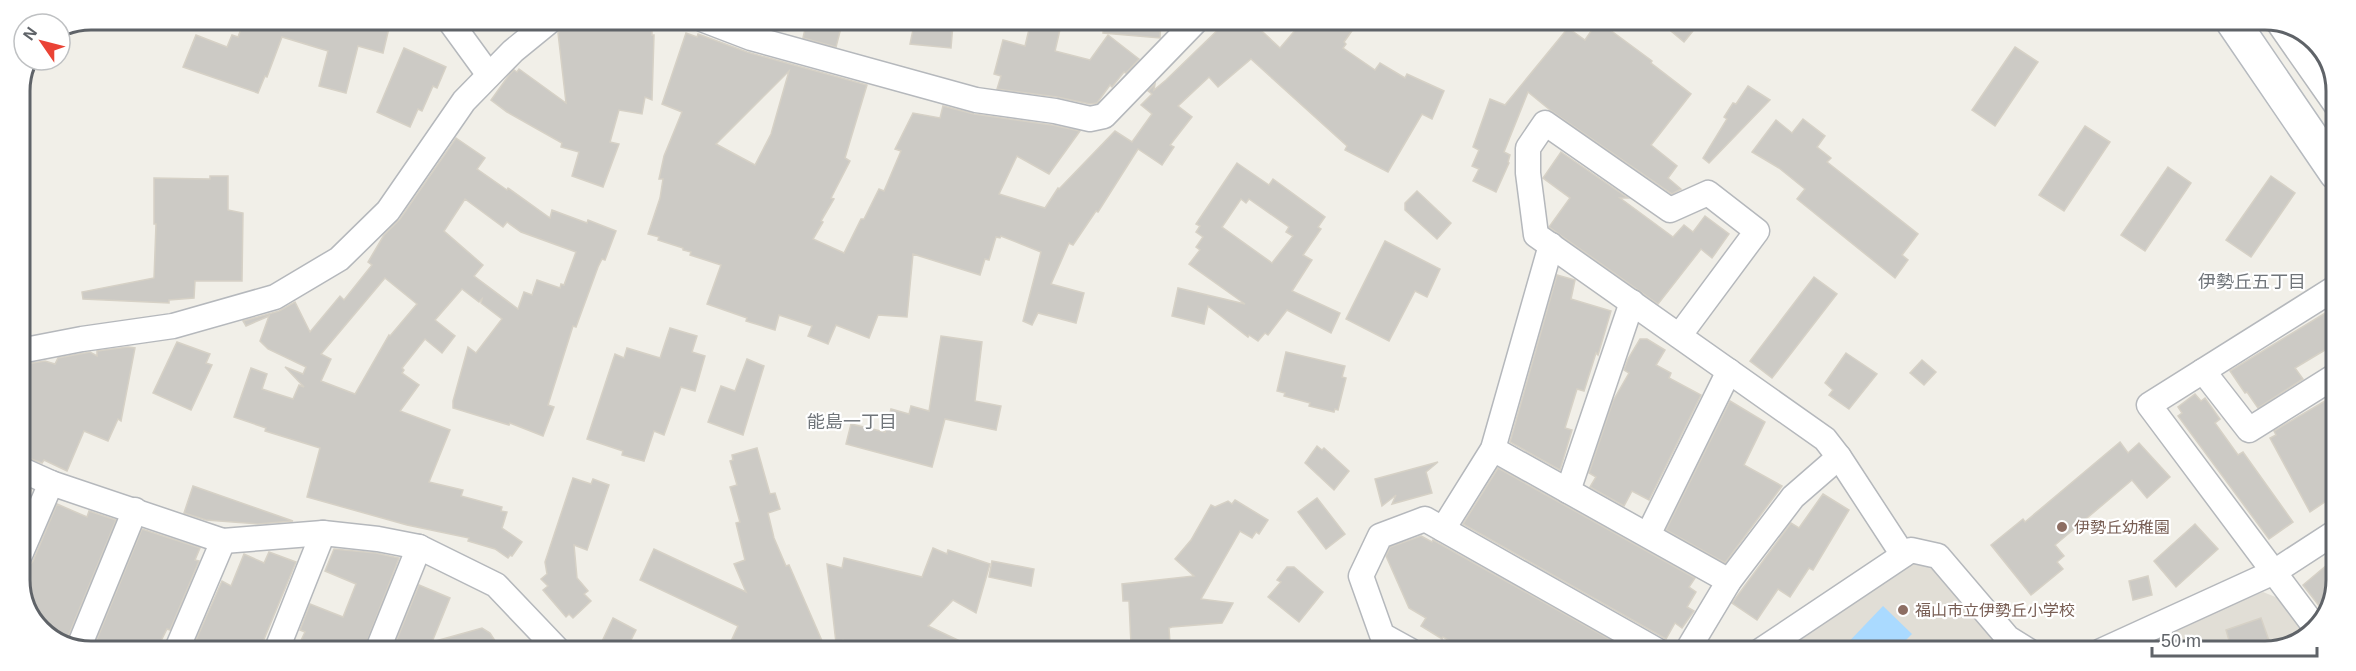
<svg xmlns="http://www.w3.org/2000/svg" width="2356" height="671" font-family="Helvetica,'Noto Sans JP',sans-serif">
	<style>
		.education { fill: #e1ded6 }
		.water { fill: #aadaff }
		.building { fill: #cccac5; stroke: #d6d1c6; stroke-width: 1.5; fill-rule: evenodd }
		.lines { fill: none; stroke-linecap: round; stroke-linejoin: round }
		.street-casing { stroke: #b5b8bc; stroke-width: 27 }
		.secondary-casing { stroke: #b6babf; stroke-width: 36 }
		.street { stroke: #fff; stroke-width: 24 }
		.secondary { stroke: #fff; stroke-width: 33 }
		.education-dot { fill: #8d6e63; stroke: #fff; stroke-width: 2 }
		.labels { text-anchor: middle; stroke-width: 4.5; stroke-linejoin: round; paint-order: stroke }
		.education-label { font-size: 16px; fill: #785e54; stroke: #fff; text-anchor: start }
		.neighbourhood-label { font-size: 18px; fill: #70757a; stroke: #fff }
		.rim { fill: none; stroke: #5f6368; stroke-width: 3 }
	</style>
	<rect width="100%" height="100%" fill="#f1efe8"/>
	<g class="education">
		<polygon points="1909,560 1923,562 1937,572 2004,651 1779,651"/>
		<polygon points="2263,592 2278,598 2307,637 2265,651 2121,651"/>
	</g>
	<polygon class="water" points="1883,606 1912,634 1895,651 1840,651"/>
	<g class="building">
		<polygon points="240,20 358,20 389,28 383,53 358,46 346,93 319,86 328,51 282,37 267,77 265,76 258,93 183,67 196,35 227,47 232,35 238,37 241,29 244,30 245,26 240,24"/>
		<polygon points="590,20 633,20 633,23 652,24 652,35 654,35 652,100 645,97 642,114 619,110 610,142 619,144 603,187 572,176 579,152 561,147 562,143 507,112 491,100 509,75 514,70 517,72 519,69 566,103 558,33 562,28 591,24"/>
		<polygon points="807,20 843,20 836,47 803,38"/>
		<polygon points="915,20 947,20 947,24 953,24 951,48 910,44"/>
		<polygon points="1031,21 1062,21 1055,51 1090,60 1108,35 1139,59 1126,73 1124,72 1112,87 1110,85 1097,103 1090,104 1057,97 997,89 1001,76 994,74 1003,40 1025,46"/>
		<polygon points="1104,21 1161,21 1160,38 1103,33"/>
		<path d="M1227,21H1251L1280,48L1303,21H1359L1344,42L1346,44L1343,48L1375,70L1380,63L1405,78L1407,74L1444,91L1432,119L1422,114L1388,172L1345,150L1347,146L1251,59L1218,87L1209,77L1178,106L1192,117L1170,145L1174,147L1162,165L1138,149L1098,212L1096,211L1073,245L1069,243L1051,284L1084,293L1076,323L1038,313L1032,325L1023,321L1041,252L1001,236L1000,238L996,237L989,260L985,259L980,275L913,254L907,317L878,315L869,338L836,325L828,344L808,336L812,326L779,315L775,330L746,321L747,318L707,304L721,265L690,255L691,252L683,250V248L658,240L659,237L648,234L660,198L663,179H659L664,156L682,112L662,104L686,33L697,37L698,34L747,52L867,85L845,158L850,161L831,198L834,199L821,221L823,222L813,239L844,253L861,219H864L879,189L884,191L901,151L895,149L913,113L940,118L943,106L974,114L1052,125L1080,131L1049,174L1017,156L999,194L1045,208L1058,188L1059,189L1115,131L1132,142L1152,114L1141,105L1152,94L1148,91L1155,84L1154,90L1166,80ZM789,71L771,134L755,165L716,144Z"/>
		<polygon points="1598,21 1652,61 1651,63 1691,94 1651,145 1677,166 1668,178 1681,189 1672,194 1550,110 1528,92 1504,152 1510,155 1508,162 1509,163 1496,192 1473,181 1479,169 1472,166 1479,150 1473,147 1490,99 1505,105 1568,28 1585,40"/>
		<polygon points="1659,21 1701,21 1684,42"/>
		<polygon points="2015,47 2038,62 1995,126 1972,110"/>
		<polygon points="404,48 446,67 437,88 433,86 422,111 418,109 410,127 377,112"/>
		<polygon points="1748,86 1770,100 1709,163 1703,158 1727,119 1724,117 1733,103 1736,104"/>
		<polygon points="1803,119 1825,136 1817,147 1831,158 1827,162 1918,234 1902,255 1908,260 1895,278 1797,199 1805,189 1779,168 1752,152 1776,120 1792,133"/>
		<polygon points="2085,126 2110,142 2064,211 2039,195"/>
		<path d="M456,138L485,158L477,169L507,190L508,188L550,218L552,210L587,223L588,220L616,231L605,260L602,259L598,267L576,327L573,326L548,405L554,407L543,436L510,423L509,425L453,408V401L468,347L476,353L502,319L481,303L482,299L479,302L462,289L435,320L455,336L442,353L425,339L402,368L404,370L402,373L419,385L400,411L450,430L429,482L463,490L461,496L502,507L501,511L507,512L502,528L522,542L512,556L510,555L508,558L495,549L468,541L469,538L407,525L307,497L320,448L265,431L266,428L234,417L251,368L267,374L262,389L293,399L299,385L304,387L285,367L303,374L306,367L268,349L260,341L269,316L246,326L243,321L279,311L295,302L310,332L340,296L344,300L372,265L368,262L384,235L400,219ZM465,199L503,227L507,222L521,232L576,252L564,285L561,284L560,288L537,280L532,295L524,292L518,309L474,276L483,265L444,231ZM385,278L417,304L390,336L389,335L355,394L321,381L331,359L321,354Z"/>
		<polygon points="1561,152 1628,198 1620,198 1673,237 1684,225 1693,232 1705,216 1729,234 1712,258 1701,249 1658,304 1549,227 1570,198 1543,178"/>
		<path d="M1237,163L1269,185L1273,179L1325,217L1318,227L1321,229L1303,255L1312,260L1292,291L1340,313L1331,333L1287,310L1268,335L1265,333L1258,341L1249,335L1248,337L1208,306L1204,324L1172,316L1178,288L1245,304L1189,264L1200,250L1196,247L1203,237L1196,232L1200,226L1196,224ZM1241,199L1246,203L1249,199L1289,227L1286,232L1293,236L1272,263L1222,227Z"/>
		<polygon points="2168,167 2191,183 2145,251 2121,235"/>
		<polygon points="210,176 228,176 228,210 243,213 242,281 195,281 194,298 169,300 169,303 83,299 82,292 154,278 156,224 154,224 154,178 210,179"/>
		<polygon points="2271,176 2295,193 2251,257 2226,240"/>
		<polygon points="1417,191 1451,223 1437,239 1405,210 1405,203"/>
		<polygon points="1385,241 1440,269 1427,297 1415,291 1389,341 1346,319"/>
		<polygon points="1557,275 1575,280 1571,299 1611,311 1598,355 1596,353 1584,391 1577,389 1565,428 1572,430 1560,470 1510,442"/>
		<polygon points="1814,277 1837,294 1772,378 1750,361"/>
		<polygon points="2335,307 2335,344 2295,368 2303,379 2258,408 2247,392 2245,393 2230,371"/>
		<polygon points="670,328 697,336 692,352 705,356 695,391 681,387 664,435 654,431 644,461 622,455 623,451 587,439 615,354 624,358 627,348 660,358"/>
		<polygon points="941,336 982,342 975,401 1001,406 996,430 945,419 932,467 846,444 851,424 885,432 891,409 909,414 911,406 929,411"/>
		<polygon points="1640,339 1647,339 1665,350 1656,365 1671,373 1669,378 1701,395 1649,500 1632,491 1624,506 1590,487 1596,477 1589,473 1613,401 1629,373 1624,370 1628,359"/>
		<polygon points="177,342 210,354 206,363 212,365 191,410 153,393"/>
		<polygon points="128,347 135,348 121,421 118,419 108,441 84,431 67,471 44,460 42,463 20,455 20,365 45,361 55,364 58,358 90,352 97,356 97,351"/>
		<polygon points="1286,352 1345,366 1342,377 1346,378 1338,410 1335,409 1334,412 1309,406 1310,403 1284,396 1285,393 1277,391"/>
		<polygon points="1846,353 1877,374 1849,409 1829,395 1833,390 1825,383"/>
		<polygon points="747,359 764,366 743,435 708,422 721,386 735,391"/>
		<polygon points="1922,360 1936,372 1924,385 1910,373"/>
		<polygon points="2195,394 2201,401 2205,398 2220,419 2215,423 2238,455 2243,452 2293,522 2269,539 2178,416 2182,413 2178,407"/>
		<polygon points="2335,395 2335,495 2310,512 2270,438 2276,435 2274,431"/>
		<polygon points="1730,401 1765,422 1744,465 1782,486 1725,563 1666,530"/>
		<polygon points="2120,442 2128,453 2139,443 2170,477 2147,498 2132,480 2055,545 2064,556 2057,562 2063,569 2031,595 1991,545 2023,519 2025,522"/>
		<polygon points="1317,446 1322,450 1324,448 1349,471 1334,490 1305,463"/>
		<polygon points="757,448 770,494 775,493 780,509 768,513 774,538 786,566 789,565 826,650 727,650 738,626 640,580 654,549 746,592 734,564 745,560 736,523 740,522 730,487 737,485 730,461 733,460 732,455"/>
		<polygon points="1438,462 1426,472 1432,493 1392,504 1396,495 1382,506 1375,479"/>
		<polygon points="1498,468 1695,578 1689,587 1696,592 1687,607 1694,611 1682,628 1675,623 1666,639 1463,524"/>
		<polygon points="573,478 591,484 593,479 609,485 587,550 574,545 577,578 588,591 584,594 591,601 573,618 569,614 566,617 543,590 548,586 541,579 547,574 545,562"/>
		<polygon points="20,484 31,490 20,520"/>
		<polygon points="193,486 293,521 258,524 206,520 184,513"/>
		<polygon points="1823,494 1849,510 1813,570 1809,568 1790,597 1778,589 1757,620 1732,603 1791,523 1799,528"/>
		<polygon points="1317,498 1345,534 1326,549 1298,512"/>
		<polygon points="1235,500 1268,520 1259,534 1256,532 1252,538 1240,531 1201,599 1233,603 1222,623 1172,627 1169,628 1170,643 1131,645 1129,601 1123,601 1122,584 1194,576 1175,559 1191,540 1211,505 1215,507 1228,501 1232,504"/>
		<polygon points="57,504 87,517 89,511 116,520 65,644 37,627 20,585 20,569 28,567 33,561"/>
		<polygon points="2195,524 2218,549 2176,587 2154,561"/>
		<polygon points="142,529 200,548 195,560 199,561 170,630 167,629 157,649 93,649"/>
		<polygon points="1421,536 1432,542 1433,540 1618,644 1614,651 1467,651 1443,637 1442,639 1421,626 1426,618 1409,608 1386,556 1390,547"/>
		<polygon points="933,548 947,554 948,550 990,564 976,613 953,600 928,626 979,650 866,650 843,640 836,643 827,564 842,568 844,558 922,577"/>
		<polygon points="334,549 376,553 399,558 364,649 297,649 305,632 300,630 310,604 343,617 356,584 325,571"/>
		<polygon points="269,552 296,562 260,649 215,649 198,642 196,640 222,581 231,586 244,554 264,563"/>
		<polygon points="2334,559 2334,595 2320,607 2303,585"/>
		<polygon points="992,561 1034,569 1031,586 989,577"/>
		<polygon points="1287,567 1294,567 1323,592 1299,622 1268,597 1281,582 1277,580"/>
		<polygon points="2148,576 2152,595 2133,600 2129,581"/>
		<polygon points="419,585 450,598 432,642 482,628 490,633 501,650 393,649"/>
		<polygon points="613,618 636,630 626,650 598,650"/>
		<polygon points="2261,618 2272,649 2265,651 2232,651 2226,630"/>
	</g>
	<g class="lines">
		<defs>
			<g id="street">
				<polyline points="449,20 489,75"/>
				<polyline points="704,20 751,38 976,100 1055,111 1090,119 1104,116 1196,21"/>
				<polyline points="2278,22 2336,105"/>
				<polyline points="1679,336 1757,231 1708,193 1670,210 1545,123 1528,148 1528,173 1536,235 1825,439 1839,457 1793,497 1729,581 1687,651"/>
				<polyline points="20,351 82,339 173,326 275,297 339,259 388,211 464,101 513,51 551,20"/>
				<polyline points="2203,371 2249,430 2335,376"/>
				<polyline points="1493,449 1729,581"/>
				<polyline points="1839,457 1903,555"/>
				<polyline points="20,469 51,483 223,541 323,533 378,539 419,547 496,585 558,650"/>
				<polyline points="1568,491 1632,302"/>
				<polyline points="1443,529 1493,449 1551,245"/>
				<polyline points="1648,535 1729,371"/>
				<polyline points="20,555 51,483"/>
				<polyline points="2315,627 2149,405 2335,288"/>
				<polyline points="78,649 135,510"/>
				<polyline points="177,649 223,541"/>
				<polyline points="277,649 323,533"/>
				<polyline points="378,649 419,547"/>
				<polyline points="1411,651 1382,635 1361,576 1380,536 1425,519 1658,651"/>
				<polyline points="1760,651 1911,550 1938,556 2008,638 2029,651"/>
				<polyline points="2101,651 2274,572 2334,533"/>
			</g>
			<polyline id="secondary" points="2233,22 2336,173"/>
		</defs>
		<use href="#street" class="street-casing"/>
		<use href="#secondary" class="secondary-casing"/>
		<use href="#street" class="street"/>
		<use href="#secondary" class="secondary"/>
	</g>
	<g class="education-dot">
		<circle cx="2062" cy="527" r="6"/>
		<circle cx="1903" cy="610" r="6"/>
	</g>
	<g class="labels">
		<g class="education-label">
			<text x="2074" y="533">伊勢丘幼稚園</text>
			<text x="1915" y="616">福山市立伊勢丘小学校</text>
		</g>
		<g class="neighbourhood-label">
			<text x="2252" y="288">伊勢丘五丁目</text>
			<text x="852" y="428">能島一丁目</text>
		</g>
	</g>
	<path d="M0 0H2356V671H0ZM91 30H2265A61 61 0 0 1 2326 91V580A61 61 0 0 1 2265 641H91A61 61 0 0 1 30 580V91A61 61 0 0 1 91 30Z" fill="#fff" fill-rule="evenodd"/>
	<path class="rim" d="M91 30H2265A61 61 0 0 1 2326 91V580A61 61 0 0 1 2265 641H91A61 61 0 0 1 30 580V91A61 61 0 0 1 91 30Z"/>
	<g transform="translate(42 42) rotate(305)"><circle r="28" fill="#ffffff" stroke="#bfc1c3" stroke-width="1.5"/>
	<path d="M0-4.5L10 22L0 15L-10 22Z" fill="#ea4335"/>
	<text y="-9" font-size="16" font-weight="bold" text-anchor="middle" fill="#5f6368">N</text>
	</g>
	<path d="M2152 647v9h165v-9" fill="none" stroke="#5f6368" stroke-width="3"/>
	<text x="2161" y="647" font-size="18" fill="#5f6368" stroke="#ffffff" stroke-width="4.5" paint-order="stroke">50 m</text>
</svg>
